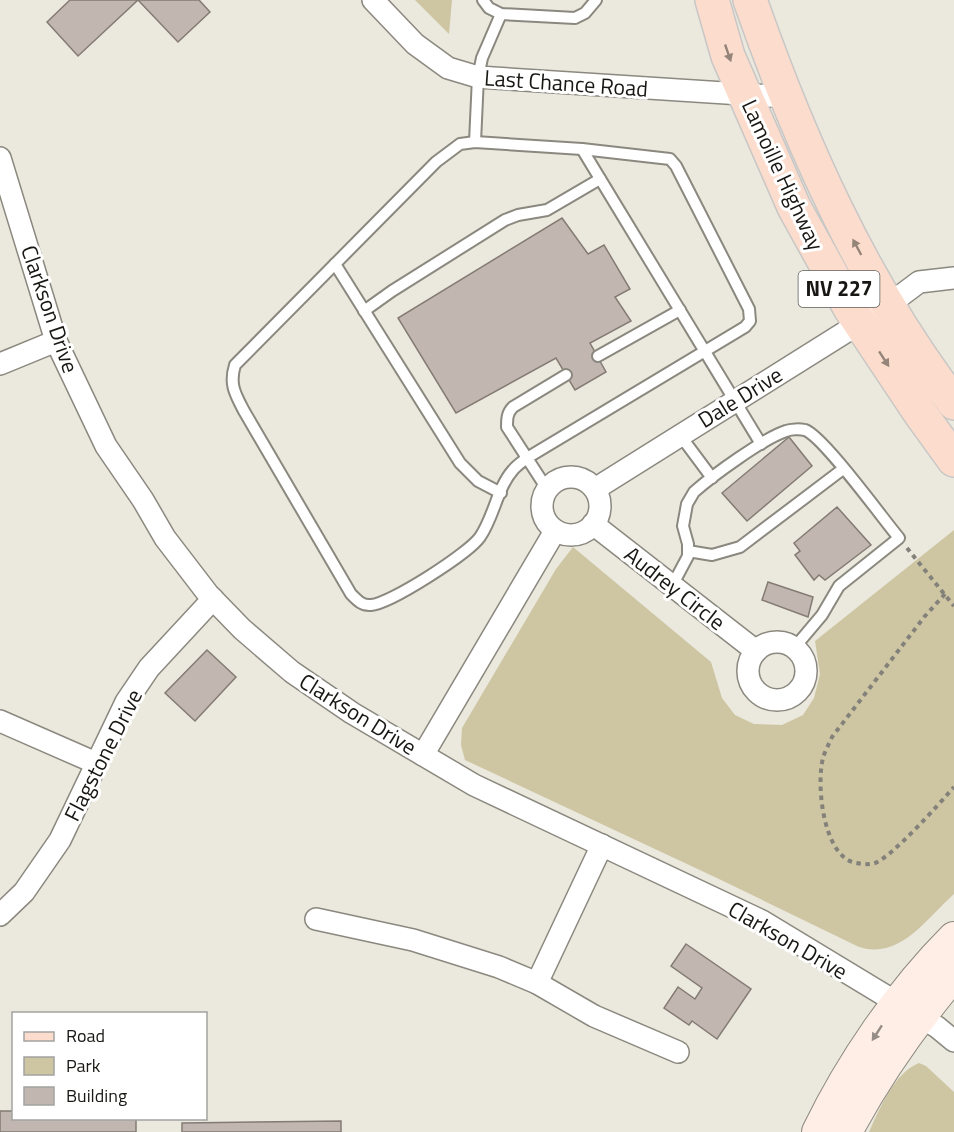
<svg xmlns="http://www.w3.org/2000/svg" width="954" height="1132" font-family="'Titillium Web',sans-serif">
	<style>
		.green { fill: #cec6a3 }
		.building { fill: #c1b7b0; stroke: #847b74; stroke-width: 1.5 }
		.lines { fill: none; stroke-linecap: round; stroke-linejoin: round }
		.service-casing { stroke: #8b887f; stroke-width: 14 }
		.minor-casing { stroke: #8b887f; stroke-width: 24 }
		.secondary-casing { stroke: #8b887f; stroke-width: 34 }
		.primary-casing { stroke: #c8c7c6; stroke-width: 36 }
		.path { stroke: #83817a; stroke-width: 4; stroke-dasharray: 4.5 4.5; stroke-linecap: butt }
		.service { stroke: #fff; stroke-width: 10 }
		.minor { stroke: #fff; stroke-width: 21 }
		.secondary { stroke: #feeee6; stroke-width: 32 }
		.primary { stroke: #fcddcd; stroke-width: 33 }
		.oneway { fill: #958479 }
		.oneway2 { fill: #968d87 }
		.labels { text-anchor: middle; stroke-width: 6; stroke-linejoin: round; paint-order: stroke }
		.shield { fill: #fff; stroke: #5d5d5a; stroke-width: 1.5 }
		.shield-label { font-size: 21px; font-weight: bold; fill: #181713 }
		.street-label { font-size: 22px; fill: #181713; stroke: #fff }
	</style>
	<rect width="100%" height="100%" fill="#ebe8dd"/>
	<g class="green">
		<polygon points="415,0 452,0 449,34"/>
		<path d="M954,530V894C926,919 900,960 859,947L719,879L465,760L461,745L462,728L556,569L573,547L711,662L722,698L735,715L754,724L782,725L803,715L814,698L820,674L815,641Z"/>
		<path d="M919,1063L926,1066L954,1092V1132H869C880,1108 894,1073 919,1063Z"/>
	</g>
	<g class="building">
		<polygon points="70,0 138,0 78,56 47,22"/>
		<polygon points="138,0 199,0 210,12 178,42"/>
		<polygon points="562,218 588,254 604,245 630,289 615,297 631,321 590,343 606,372 575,390 556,358 456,413 398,318"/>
		<polygon points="789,437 812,466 747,521 722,493"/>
		<polygon points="837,507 871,545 825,580 819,575 814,580 795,555 800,551 794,543"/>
		<polygon points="768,582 813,597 808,617 762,600"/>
		<polygon points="207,650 236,677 195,721 165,693"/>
		<polygon points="686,944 751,989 717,1039 692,1021 689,1025 664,1008 678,987 695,999 702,988 671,966"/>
		<polygon points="0,1111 14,1111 14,1118 136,1118 136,1132 0,1132"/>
		<polygon points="341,1121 341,1132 182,1132 182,1123"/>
	</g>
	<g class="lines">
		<defs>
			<g id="service">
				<polyline points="483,0 489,8 501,14 575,18 585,13 596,0"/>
				<path d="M475,142L582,149L670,159L676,166L749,309L750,321L745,327L527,458C522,462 517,465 513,470C497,488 494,517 480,537C469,553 390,604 371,605C362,606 357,600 351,594L244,411C235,394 229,384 235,365L436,162L460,144Z"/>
				<polyline points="475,142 478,77 482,58 501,14"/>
				<polyline points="582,149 761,444"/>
				<polyline points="335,264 460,463 478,481 501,493"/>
				<polyline points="364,311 392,291 505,220 518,215 547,210 600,179"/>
				<polyline points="598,356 680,310"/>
				<polyline points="680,435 712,478"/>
				<path d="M547,489L507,427C507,419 507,413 513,407L566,375"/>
				<polyline points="688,551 712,555 740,547 843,469"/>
				<path d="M672,586L688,556V544L683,526L687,504L694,492C712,476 764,438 786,431C791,429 800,429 805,430C823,436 883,519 899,538L839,586L822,615L795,647"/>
			</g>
			<g id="minor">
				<polyline points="373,0 415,44 448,68 478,77 787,97"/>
				<polyline points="0,158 56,341 106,446 143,500 165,538 208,594 242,629 292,672 352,713 474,785 762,921 937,1027 954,1041"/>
				<polyline points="0,364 56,341"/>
				<circle cx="571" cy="506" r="29"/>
				<polyline points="595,489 887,306 919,282 954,278"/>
				<polyline points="593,524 756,651"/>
				<circle cx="777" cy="671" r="29"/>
				<polyline points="0,721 96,763"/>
				<polyline points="423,755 555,531"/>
				<polyline points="0,915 24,892 60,840 126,702 149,668 213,599"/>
				<polyline points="316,919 413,940 499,967 537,983 594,1016 678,1052"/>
				<polyline points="537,983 602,845"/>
			</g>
			<g id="secondary">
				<path d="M818,1132C851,1064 900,992 954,938"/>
				<path d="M846,1132C876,1075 913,1023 954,974"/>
			</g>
			<g id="primary">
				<polyline points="712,0 728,56 794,207 850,308 920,413 954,460"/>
				<path d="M750,0C800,142 862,283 954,403"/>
			</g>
		</defs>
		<use href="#service" class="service-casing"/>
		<use href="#minor" class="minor-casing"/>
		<use href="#secondary" class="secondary-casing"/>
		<use href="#primary" class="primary-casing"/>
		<g class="path">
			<polyline points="907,548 954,606"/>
			<path d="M945,594L925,616L832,737C829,744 825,751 823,758C816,785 823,857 856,863C862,864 869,865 875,863C892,857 940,803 954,787"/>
		</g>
		<use href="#service" class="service"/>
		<use href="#minor" class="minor"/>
		<use href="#secondary" class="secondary"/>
		<use href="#primary" class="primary"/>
	</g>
	<defs><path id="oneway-solid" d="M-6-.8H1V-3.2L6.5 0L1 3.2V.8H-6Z" transform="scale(1.5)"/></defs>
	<g class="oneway">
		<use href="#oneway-solid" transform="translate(728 53) rotate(71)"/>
		<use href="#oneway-solid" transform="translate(857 247) rotate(-118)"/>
		<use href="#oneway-solid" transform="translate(884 359) rotate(57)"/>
	</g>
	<use class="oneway2" href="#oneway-solid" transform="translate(877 1033) rotate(123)"/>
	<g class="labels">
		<rect class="shield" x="798.5" y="271" width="81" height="36" rx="4.5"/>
		<g class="shield-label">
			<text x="839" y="296">NV 227</text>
		</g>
		<g class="street-label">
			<text transform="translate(566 83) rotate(4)" y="8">Last Chance Road</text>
			<text transform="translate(783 175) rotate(65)" y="8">Lamoille Highway</text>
			<text transform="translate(50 309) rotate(71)" y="8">Clarkson Drive</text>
			<text transform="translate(740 397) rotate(-32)" y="8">Dale Drive</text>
			<text transform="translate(675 588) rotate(38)" y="8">Audrey Circle</text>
			<text transform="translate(358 714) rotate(32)" y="8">Clarkson Drive</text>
			<text transform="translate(103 755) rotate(-63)" y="8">Flagstone Drive</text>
			<text transform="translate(788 940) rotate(30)" y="8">Clarkson Drive</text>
		</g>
	</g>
	<rect x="12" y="1012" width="195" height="108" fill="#ffffff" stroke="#a3a2a1" stroke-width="1.5"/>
	<rect x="24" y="1032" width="30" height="9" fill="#fcddcd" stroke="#a3a2a1" stroke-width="1.5"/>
	<text x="66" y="1042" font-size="18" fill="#181713">Road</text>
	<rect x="24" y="1057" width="30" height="18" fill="#cec6a3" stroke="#a3a2a1" stroke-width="1.5"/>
	<text x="66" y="1072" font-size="18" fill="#181713">Park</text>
	<rect x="24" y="1087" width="30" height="18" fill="#c1b7b0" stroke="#a3a2a1" stroke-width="1.5"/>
	<text x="66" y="1102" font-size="18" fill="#181713">Building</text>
</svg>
